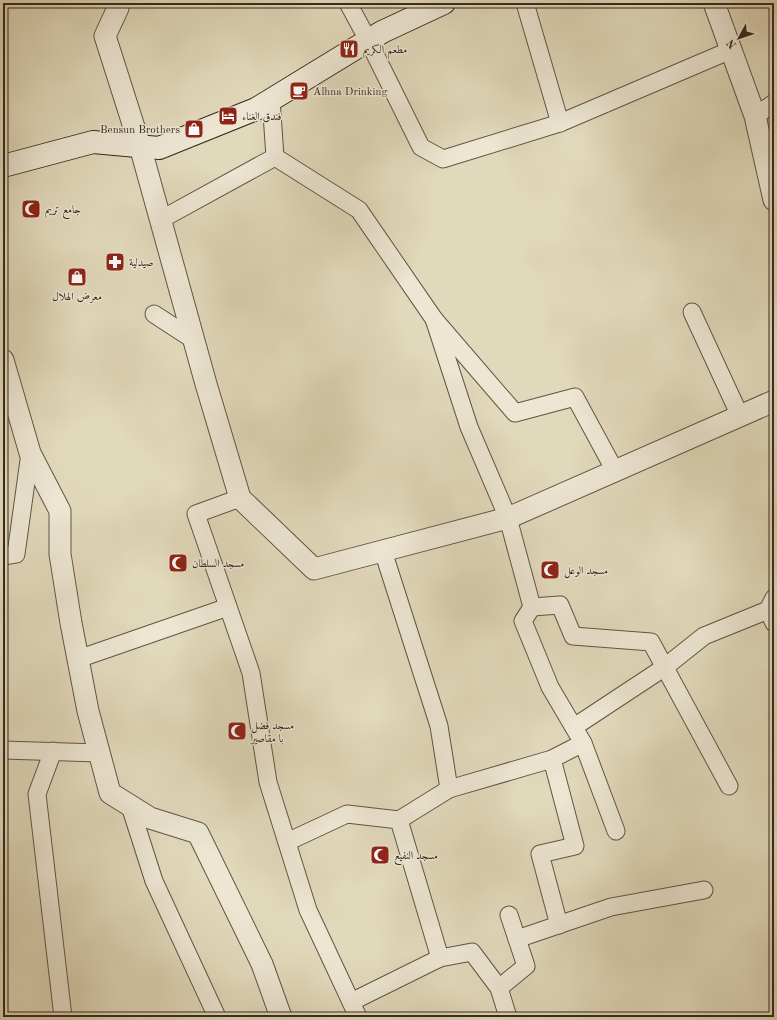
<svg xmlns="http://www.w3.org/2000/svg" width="777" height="1020" font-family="'Old Standard TT',Amiri,serif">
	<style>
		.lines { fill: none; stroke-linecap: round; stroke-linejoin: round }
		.minor-casing { stroke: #615545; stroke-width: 19 }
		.tertiary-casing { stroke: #615545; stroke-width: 23 }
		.secondary-casing { stroke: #36291e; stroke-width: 24 }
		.minor { stroke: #ece6d3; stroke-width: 17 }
		.tertiary { stroke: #ece6d3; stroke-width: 21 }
		.secondary { stroke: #ece6d3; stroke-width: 22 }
		.labels { text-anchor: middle; stroke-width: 3; stroke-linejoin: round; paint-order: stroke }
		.poi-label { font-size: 11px; fill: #36291e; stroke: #ece6d3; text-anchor: start }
	</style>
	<rect width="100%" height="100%" fill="#e1d9bb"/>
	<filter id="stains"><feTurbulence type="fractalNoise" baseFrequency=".005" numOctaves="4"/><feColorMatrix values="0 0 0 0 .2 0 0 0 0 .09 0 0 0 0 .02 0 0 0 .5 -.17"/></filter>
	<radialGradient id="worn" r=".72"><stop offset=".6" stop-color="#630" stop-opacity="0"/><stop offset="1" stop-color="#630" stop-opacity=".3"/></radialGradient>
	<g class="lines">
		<defs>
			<g id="minor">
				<polyline points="348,3 368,40 421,147 443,159 560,123 731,50"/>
				<polyline points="525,3 560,123"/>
				<polyline points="755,116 774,103"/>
				<polyline points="275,157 359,210 434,319 515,413 575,397 615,471"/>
				<polyline points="160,220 275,157 271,99"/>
				<polyline points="692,312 740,416"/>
				<polyline points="154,314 194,340"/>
				<polyline points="434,319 469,427 508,518 532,607 560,605 573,636 651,642 729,786"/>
				<polyline points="240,498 196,514 251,673 268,782 308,910 358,1017"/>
				<polyline points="383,551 439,726 449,789"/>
				<polyline points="3,556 16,554 30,453"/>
				<polyline points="774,598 768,610 774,623"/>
				<polyline points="532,607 523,621 550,687 583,743 616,831"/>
				<polyline points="78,659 228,607"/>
				<polyline points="574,727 665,667 704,636 768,610"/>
				<polyline points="3,750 99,753"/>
				<polyline points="53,751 37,794 63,1017"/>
				<polyline points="130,806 154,881 217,1017"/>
				<polyline points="399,820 449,789 552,759"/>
				<polyline points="287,842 347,814 399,820 440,958 472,952 499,988 508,1017"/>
				<polyline points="559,925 540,854 575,846 552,759 583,743"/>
				<polyline points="517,939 611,907 704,890"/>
				<polyline points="499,988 526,966 509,915"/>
				<polyline points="351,1002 440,958"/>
			</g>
			<g id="tertiary">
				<polyline points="118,3 118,8 105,36 140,146 206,384 240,498 314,569 508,518 774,401"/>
				<polyline points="714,3 755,116 774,200"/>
				<polyline points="3,360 30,453 60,511 60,554 71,623 88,711 110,793 150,818 198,833 262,964 281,1017"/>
			</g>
			<polyline id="secondary" points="3,166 93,142 159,148 256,109 382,32 444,3"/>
		</defs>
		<use href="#minor" class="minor-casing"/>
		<use href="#tertiary" class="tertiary-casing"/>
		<use href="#secondary" class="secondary-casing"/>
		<use href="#minor" class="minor"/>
		<use href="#tertiary" class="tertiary"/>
		<use href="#secondary" class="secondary"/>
	</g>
	<defs>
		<symbol id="restaurant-square" viewBox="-11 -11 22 22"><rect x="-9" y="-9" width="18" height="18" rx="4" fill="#8f2418" stroke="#ece6d3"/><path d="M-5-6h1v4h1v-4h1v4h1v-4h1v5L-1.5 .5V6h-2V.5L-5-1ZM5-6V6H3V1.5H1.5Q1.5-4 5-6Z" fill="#fff"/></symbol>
		<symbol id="cafe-square" viewBox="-11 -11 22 22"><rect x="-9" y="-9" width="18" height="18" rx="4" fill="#8f2418" stroke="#ece6d3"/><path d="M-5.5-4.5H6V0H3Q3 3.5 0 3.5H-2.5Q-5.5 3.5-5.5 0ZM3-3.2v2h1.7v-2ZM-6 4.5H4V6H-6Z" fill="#fff"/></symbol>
		<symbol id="hotel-square" viewBox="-11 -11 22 22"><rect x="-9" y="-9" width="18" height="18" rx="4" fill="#8f2418" stroke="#ece6d3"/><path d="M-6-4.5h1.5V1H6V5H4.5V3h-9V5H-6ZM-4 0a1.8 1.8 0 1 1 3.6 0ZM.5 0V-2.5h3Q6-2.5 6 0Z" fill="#fff"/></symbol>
		<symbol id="shop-square" viewBox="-11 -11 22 22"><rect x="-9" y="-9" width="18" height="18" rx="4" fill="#8f2418" stroke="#ece6d3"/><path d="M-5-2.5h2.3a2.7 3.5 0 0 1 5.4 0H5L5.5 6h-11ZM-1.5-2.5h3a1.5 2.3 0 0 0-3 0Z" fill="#fff"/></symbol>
		<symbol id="mosque-square" viewBox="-11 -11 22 22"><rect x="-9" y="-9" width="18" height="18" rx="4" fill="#8f2418" stroke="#ece6d3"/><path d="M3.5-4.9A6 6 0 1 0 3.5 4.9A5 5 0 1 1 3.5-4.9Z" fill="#fff"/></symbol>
		<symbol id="pharmacy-square" viewBox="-11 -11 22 22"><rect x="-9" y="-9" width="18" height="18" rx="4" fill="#8f2418" stroke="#ece6d3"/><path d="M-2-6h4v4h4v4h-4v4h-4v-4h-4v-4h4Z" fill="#fff"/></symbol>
	</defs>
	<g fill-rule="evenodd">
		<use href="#restaurant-square" x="338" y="38" width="22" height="22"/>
		<use href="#cafe-square" x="288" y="80" width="22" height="22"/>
		<use href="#hotel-square" x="217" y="105" width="22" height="22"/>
		<use href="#shop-square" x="183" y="118" width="22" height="22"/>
		<use href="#mosque-square" x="20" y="198" width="22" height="22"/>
		<use href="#pharmacy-square" x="104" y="251" width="22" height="22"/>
		<use href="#shop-square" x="66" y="266" width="22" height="22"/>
		<use href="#mosque-square" x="167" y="552" width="22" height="22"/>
		<use href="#mosque-square" x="539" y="559" width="22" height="22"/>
		<use href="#mosque-square" x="226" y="720" width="22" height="22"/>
		<use href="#mosque-square" x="369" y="844" width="22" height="22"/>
	</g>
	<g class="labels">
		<g class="poi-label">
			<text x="363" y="53">مطعم الكريم</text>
			<text x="313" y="95">Alhna Drinking</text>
			<text x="242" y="120">فندق الغناء</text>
			<text x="180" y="133" text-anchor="end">Bensun Brothers</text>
			<text x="45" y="213">جامع تريم</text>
			<text x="129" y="266">صيدلية</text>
			<text x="77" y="300" text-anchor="middle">معرض الهلال</text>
			<text x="192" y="567">مسجد السلطان</text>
			<text x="564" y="574">مسجد الوعل</text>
			<text x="251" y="729">مسجد فضل<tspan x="251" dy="13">با مقاصير</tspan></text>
			<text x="394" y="859">مسجد النفيع</text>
		</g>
	</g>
	<rect width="777" height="1020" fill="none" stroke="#e1d9bb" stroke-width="16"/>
	<rect x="4" y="4" width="769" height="1012" fill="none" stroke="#36291e" stroke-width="2"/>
	<rect x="8" y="8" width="761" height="1004" fill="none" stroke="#36291e"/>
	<g transform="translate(739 38) rotate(230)" stroke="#ece6d3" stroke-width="3" paint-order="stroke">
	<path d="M0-3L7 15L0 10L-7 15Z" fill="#36291e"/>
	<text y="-6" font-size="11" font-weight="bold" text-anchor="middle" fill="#36291e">N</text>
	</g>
	<rect width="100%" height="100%" filter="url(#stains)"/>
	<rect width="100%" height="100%" fill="url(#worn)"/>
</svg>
